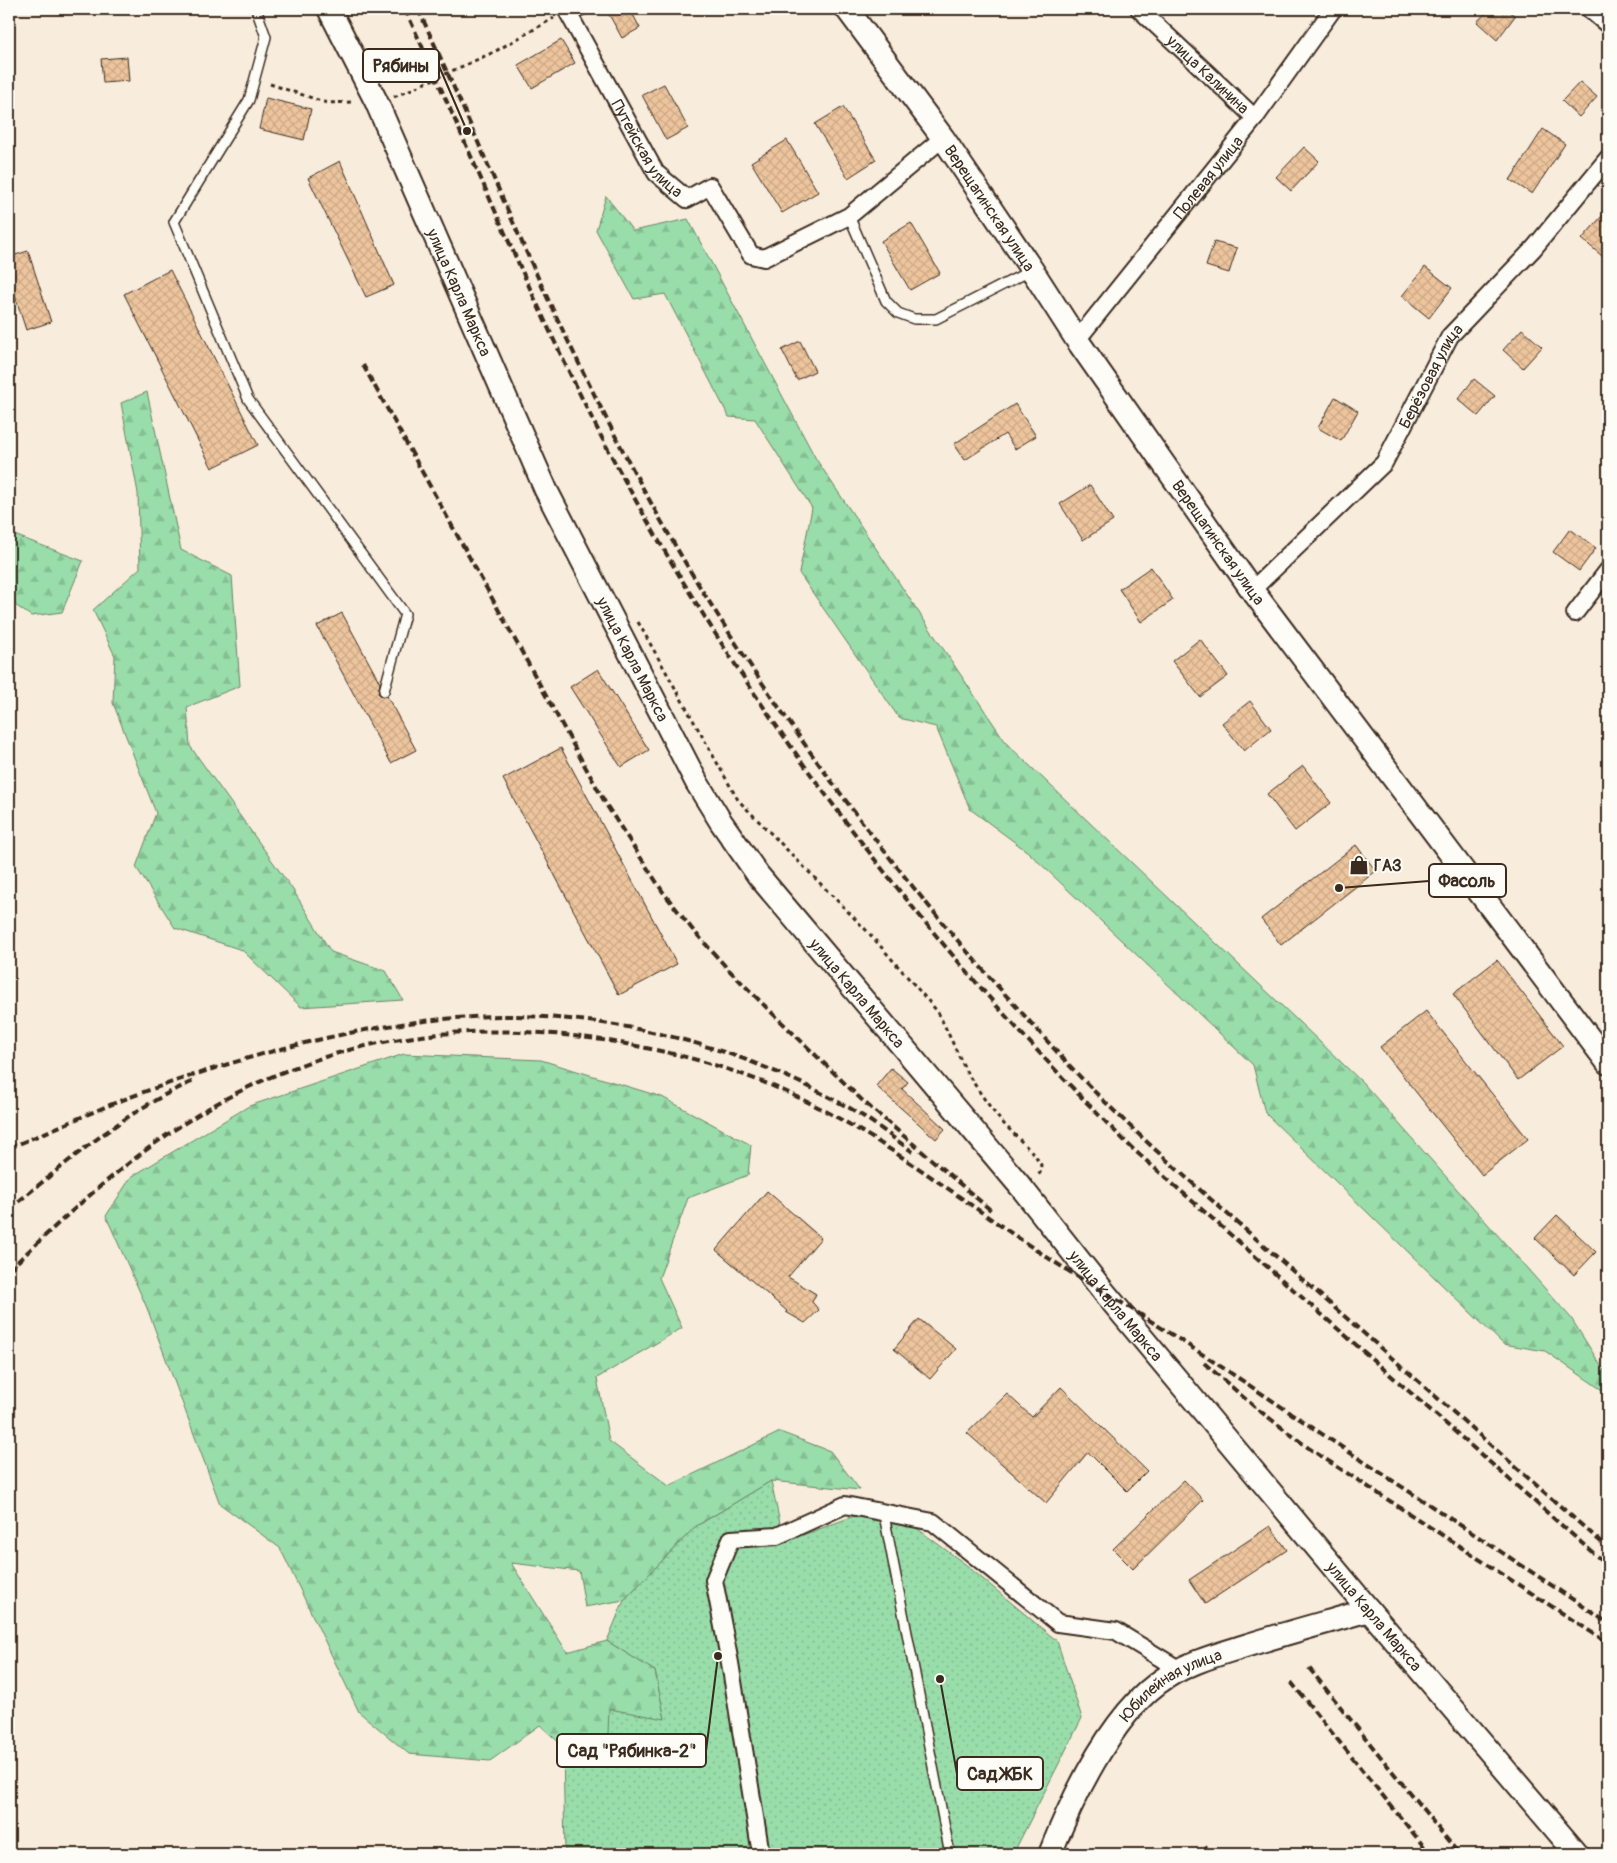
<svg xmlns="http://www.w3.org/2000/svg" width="1617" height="1863" font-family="Pangolin,sans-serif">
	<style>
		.forest { fill: url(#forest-firs); stroke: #6a8464 }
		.park { fill: url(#park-dots); stroke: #6a8464 }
		.building { fill: url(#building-cross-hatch); stroke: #3b2a1e }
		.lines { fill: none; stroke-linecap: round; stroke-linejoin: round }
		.lane-casing { stroke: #3b2a1e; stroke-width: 12 }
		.street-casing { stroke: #3b2a1e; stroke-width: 20 }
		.secondary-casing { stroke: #3b2a1e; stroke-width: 26 }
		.path { stroke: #3b2a1e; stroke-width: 3; stroke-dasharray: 4 4; stroke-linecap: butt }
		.lane { stroke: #fdfcf7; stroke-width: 9 }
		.street { stroke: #fdfcf7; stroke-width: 16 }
		.secondary { stroke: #fdfcf7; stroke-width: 22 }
		.rail { stroke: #3b2a1e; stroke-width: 4; stroke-dasharray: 8 4; stroke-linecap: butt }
		.labels { text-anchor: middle; stroke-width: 4; stroke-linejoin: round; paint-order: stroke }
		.street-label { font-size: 16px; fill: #3b2a1e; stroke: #fdfcf7 }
		.poi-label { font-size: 16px; font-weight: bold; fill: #3b2a1e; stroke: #fdfcf7; text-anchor: start }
		.leader { fill: none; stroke: #3b2a1e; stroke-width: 2 }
		.callout-dot { fill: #3b2a1e; stroke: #fdfcf7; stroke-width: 2 }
		.callout { fill: #fdfcf7; stroke: #3b2a1e; stroke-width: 2 }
		.callout-label { font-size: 18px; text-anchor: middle; font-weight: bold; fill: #3b2a1e }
	</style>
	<defs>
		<pattern id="forest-firs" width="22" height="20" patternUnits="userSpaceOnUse" patternTransform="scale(1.25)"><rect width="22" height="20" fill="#98ddaa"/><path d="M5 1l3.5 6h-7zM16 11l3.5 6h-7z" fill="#84be92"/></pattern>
		<pattern id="park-dots" width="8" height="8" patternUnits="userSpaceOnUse" patternTransform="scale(1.25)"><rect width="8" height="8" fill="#98ddaa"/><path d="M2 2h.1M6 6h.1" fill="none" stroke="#84be92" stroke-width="1.8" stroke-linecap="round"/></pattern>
		<pattern id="building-cross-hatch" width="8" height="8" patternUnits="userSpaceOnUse" patternTransform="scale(1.25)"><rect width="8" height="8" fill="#edc59d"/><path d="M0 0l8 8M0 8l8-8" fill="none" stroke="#cca987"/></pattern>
	</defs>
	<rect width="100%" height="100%" fill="#f8ecdc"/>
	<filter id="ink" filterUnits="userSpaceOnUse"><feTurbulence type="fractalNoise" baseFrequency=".02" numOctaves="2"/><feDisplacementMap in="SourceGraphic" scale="10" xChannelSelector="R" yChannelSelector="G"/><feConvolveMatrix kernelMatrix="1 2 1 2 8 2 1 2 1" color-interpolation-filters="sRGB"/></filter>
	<g filter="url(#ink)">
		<g class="forest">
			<polygon points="606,196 633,231 688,219 816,459 1007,744 1363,1083 1571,1318 1608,1377 1608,1394 1545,1351 1503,1344 1265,1113 1253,1065 1028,852 970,809 936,727 899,718 799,573 812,508 755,419 729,417 665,294 634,299 596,230"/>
			<polygon points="147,392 181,550 232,576 240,686 187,707 190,746 293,890 331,952 386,971 403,1000 301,1007 242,950 175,928 136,867 156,813 113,703 115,656 93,610 140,568 138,493 121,403"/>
			<polygon points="9,533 83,561 62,612 31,616 15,605 9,571"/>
			<polygon points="404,1054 541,1060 662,1097 751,1145 748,1175 688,1198 659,1278 682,1328 597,1378 609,1441 669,1486 780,1432 830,1451 860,1490 771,1481 695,1527 624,1600 585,1607 579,1571 511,1563 567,1652 607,1641 655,1671 665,1719 607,1758 578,1760 540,1725 490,1761 409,1754 359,1712 280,1548 220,1504 147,1308 106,1216 131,1177 249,1106"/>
		</g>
		<polygon class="park" points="771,1481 784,1542 857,1515 915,1527 965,1564 1057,1641 1082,1718 1013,1854 565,1854 563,1746 578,1760 607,1758 609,1709 665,1719 655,1671 607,1641 624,1600 695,1527"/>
		<g class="building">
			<polygon points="606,9 630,9 640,28 622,38"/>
			<polygon points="1489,9 1507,9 1515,16 1497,40 1477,22"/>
			<polygon points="561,40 575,63 532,88 518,65"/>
			<polygon points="127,57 129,81 103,83 101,59"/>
			<polygon points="1580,82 1597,97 1579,117 1562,101"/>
			<polygon points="664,84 688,128 666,140 642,95"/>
			<polygon points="266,98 311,109 304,140 259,129"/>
			<polygon points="843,107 876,160 848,178 815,124"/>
			<polygon points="1543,129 1565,144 1532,194 1510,180"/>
			<polygon points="787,140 818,192 782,213 751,162"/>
			<polygon points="1304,147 1319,161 1291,191 1276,177"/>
			<polygon points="340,161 394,285 366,297 308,178"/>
			<polygon points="1608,209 1608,261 1582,239"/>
			<polygon points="911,223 940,273 910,290 881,241"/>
			<polygon points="1214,242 1237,248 1229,273 1206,266"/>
			<polygon points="28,251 51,322 26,330 9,277 9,257"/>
			<polygon points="1425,267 1452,288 1429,318 1402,296"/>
			<polygon points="170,270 258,445 212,468 124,294"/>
			<polygon points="1522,329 1542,347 1523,368 1503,350"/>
			<polygon points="800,341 815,371 797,380 782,350"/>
			<polygon points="1474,379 1495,396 1478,416 1458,399"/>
			<polygon points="1335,397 1358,411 1341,441 1318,428"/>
			<polygon points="1015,404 1036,436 1015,449 1005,434 965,460 954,444"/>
			<polygon points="1090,485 1113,521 1083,540 1060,504"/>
			<polygon points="1570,529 1596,548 1579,571 1553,552"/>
			<polygon points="1151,567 1173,600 1141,622 1119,589"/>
			<polygon points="342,613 380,683 378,693 382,697 387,696 416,750 391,763 317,626"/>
			<polygon points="1200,639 1228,676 1200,697 1172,661"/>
			<polygon points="598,669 649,750 621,767 570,687"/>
			<polygon points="1250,701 1271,729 1244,751 1222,723"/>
			<polygon points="561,748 677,964 619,995 503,779"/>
			<polygon points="1303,766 1331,803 1295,831 1267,794"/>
			<polygon points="1356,845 1376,871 1281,945 1261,919"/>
			<polygon points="1497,960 1563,1046 1518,1080 1453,994"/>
			<polygon points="1426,1011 1528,1139 1482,1175 1380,1047"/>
			<polygon points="891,1068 908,1082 902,1089 945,1129 936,1139 876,1086"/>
			<polygon points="767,1191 821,1238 788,1277 816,1294 812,1302 819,1310 805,1323 786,1312 787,1311 716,1250"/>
			<polygon points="1557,1215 1596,1252 1574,1275 1535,1238"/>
			<polygon points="919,1319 956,1349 930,1379 894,1349"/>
			<polygon points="1061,1387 1147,1471 1127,1491 1088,1452 1046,1503 967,1433 1007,1394 1032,1417"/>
			<polygon points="1184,1480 1203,1500 1133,1569 1113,1549"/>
			<polygon points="1270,1526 1287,1550 1205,1604 1189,1580"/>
		</g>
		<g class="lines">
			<defs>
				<g id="lane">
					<polyline points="256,9 266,37 249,100 174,222 248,399 405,614 384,691"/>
					<polyline points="570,15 586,9"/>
					<polyline points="849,216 886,301 898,313 914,319 936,319 1032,270"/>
					<polyline points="885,1520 950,1854"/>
				</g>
				<g id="street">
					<path id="s1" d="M566,9L656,173L687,199L710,186L751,255L764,258L849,216L943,138"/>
					<path id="s2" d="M1139,9L1255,118"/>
					<polyline points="1589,9 1608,25"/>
					<path id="s3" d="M1077,340L1255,118L1333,9"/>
					<path id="s4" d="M1252,590L1384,463L1450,336L1534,248L1608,158"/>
					<polyline points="1575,613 1608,570"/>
					<polyline points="761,1854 730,1663 714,1580 731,1539 777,1536 845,1505 933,1522 1058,1623 1116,1631 1180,1670"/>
				</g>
				<g id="secondary">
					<path id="s5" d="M329,9L376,101L546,490L697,783L721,822L758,875L1021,1187L1104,1292L1369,1610L1577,1854"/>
					<path id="s6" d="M847,9L943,138L1032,270L1077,340L1252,590L1608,1063"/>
					<path id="s7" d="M1050,1854C1072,1799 1110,1719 1158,1683C1183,1664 1216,1655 1245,1646C1286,1633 1328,1622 1369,1610"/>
				</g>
			</defs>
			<use href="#lane" class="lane-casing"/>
			<use href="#street" class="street-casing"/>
			<use href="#secondary" class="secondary-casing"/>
			<g class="path">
				<polyline points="270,84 327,103 354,102"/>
				<polyline points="394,97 494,52 554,18"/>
				<polyline points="638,622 738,800 868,932 938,1012 967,1073 985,1100 1000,1120 1035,1155 1041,1165 1040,1173 1037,1176"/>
			</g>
			<use href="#lane" class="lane"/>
			<use href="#street" class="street"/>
			<use href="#secondary" class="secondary"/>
			<g class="rail">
				<path d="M405,9C471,152 530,298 602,438C738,698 924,944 1133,1149L1608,1566"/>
				<path d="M418,9C470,119 515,233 569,343C609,426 652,509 700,587C794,738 902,883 1023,1014C1047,1041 1071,1068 1097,1094C1162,1159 1234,1219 1303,1280C1405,1369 1506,1459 1608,1548"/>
				<polyline points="363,365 607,806 663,892 692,929 727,968 766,1007 864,1102 993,1212"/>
				<path d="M9,1148C60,1127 112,1102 164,1085C271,1048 389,1017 502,1016C620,1015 739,1047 842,1104C868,1117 890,1136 913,1152"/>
				<path d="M9,1209C67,1163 125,1110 194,1081"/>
				<path d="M9,1270C74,1207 144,1143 225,1099C360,1027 499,1017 646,1048C703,1059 760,1078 812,1104C903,1150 981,1216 1067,1270C1091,1285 1115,1298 1138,1313C1203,1354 1267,1397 1331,1440C1423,1501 1516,1561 1608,1623"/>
				<polyline points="1204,1363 1256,1408 1310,1449 1608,1643"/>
				<polyline points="1309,1668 1459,1854"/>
				<polyline points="1291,1682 1430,1854"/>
				<polyline points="1205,1847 1212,1854"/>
			</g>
		</g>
	</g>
	<defs>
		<symbol id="shop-bare" viewBox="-9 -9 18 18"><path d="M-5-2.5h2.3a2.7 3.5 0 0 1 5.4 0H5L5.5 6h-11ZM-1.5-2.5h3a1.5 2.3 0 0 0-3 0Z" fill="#3b2a1e" stroke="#fdfcf7" stroke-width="2.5" paint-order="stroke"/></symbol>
	</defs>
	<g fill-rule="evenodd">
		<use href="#shop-bare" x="1345" y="851" width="28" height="28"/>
	</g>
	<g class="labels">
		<g class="street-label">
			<text dy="6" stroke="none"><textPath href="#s2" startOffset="95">улица Калинина</textPath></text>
			<text dy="6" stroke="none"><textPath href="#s1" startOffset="162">Путейская улица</textPath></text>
			<text dy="6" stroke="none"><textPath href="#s3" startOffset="209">Полевая улица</textPath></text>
			<text dy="6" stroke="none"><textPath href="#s6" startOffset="245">Верещагинская улица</textPath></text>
			<text dy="6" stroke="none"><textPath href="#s5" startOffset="312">улица Карла Маркса</textPath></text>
			<text dy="6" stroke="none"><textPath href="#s4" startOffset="282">Берёзовая улица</textPath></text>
			<text dy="6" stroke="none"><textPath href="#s6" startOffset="650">Верещагинская улица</textPath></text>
			<text dy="6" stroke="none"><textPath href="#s5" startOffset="718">улица Карла Маркса</textPath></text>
			<text dy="6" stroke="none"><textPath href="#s5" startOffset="1122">улица Карла Маркса</textPath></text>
			<text dy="6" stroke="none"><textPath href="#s5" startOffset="1528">улица Карла Маркса</textPath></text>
			<text dy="6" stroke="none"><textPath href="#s5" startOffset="1932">улица Карла Маркса</textPath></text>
			<text dy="6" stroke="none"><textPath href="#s7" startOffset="214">Юбилейная улица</textPath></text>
		</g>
		<g class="poi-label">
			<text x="1374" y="871">ГАЗ</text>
		</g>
	</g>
	<path class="leader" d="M467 131L439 66M1339 888L1429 881M718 1656L706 1751M940 1679L957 1774"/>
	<g class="callout-dot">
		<circle cx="467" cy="131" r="5"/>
		<circle cx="1339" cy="888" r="5"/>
		<circle cx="718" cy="1656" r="5"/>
		<circle cx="940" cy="1679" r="5"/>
	</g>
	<g class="callout">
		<rect x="363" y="49" width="76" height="33" rx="5"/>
		<rect x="1429" y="864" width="77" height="33" rx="5"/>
		<rect x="557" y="1734" width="149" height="33" rx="5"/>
		<rect x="957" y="1757" width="86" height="33" rx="5"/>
	</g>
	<g class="callout-label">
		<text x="401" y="72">Рябины</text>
		<text x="1467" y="887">Фасоль</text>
		<text x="632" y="1757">Сад "Рябинка-2"</text>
		<text x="1000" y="1780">Сад ЖБК</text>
	</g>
	<rect width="1617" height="1863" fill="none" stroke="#fdfcf7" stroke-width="30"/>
	<rect x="15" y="15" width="1587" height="1833" fill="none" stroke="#3b2a1e" stroke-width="2" filter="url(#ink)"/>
</svg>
